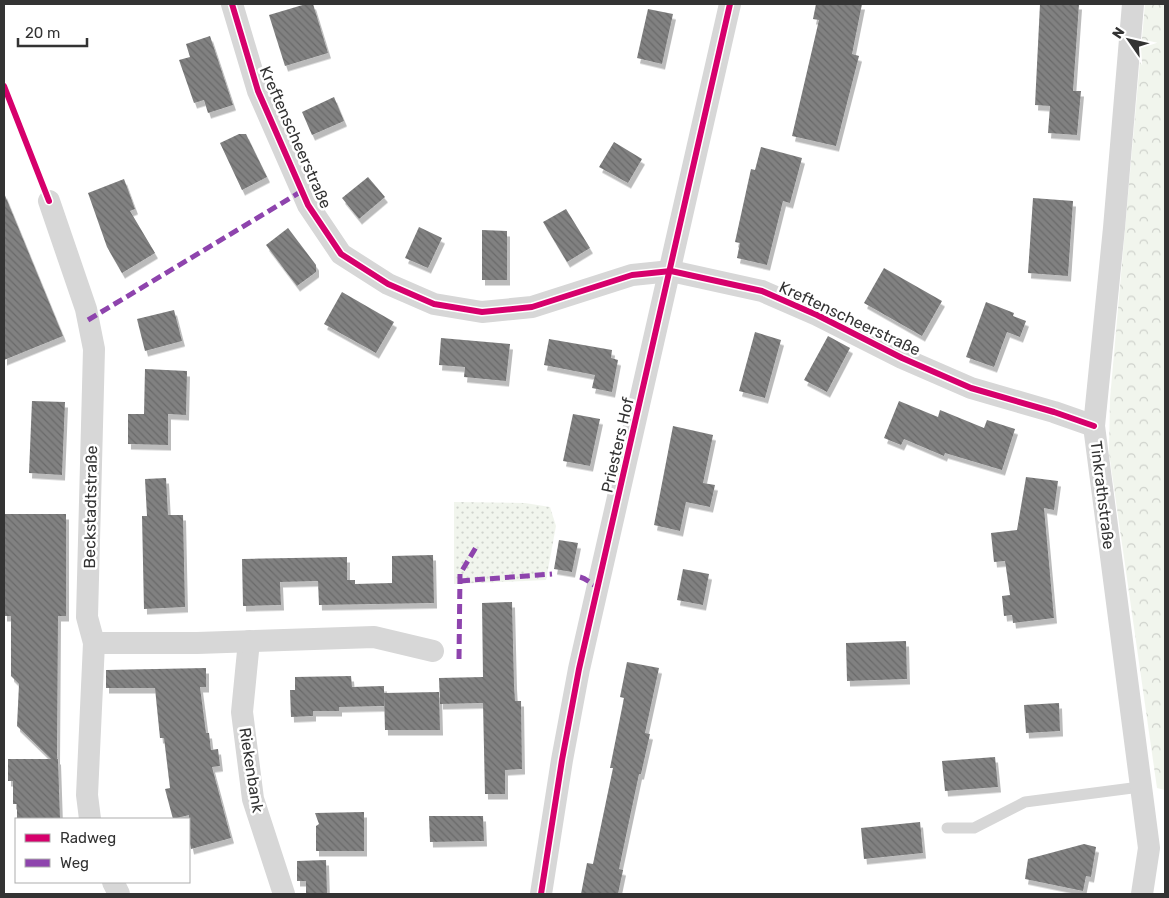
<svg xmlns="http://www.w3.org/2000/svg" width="1169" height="898" font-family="Rubik,sans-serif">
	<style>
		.grass { fill: url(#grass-dots) }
		.forest { fill: url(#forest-crowns) }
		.building { fill: url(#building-back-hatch); filter: url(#shadow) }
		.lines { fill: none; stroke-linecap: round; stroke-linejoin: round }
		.lane { stroke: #d7d7d7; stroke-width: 11 }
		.street { stroke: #d7d7d7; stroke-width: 22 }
		.quiet { stroke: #8e44ad; stroke-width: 5; stroke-dasharray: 10 5; stroke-linecap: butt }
		.cycleway-casing { stroke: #fff; stroke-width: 9 }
		.cycleway { stroke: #d6006c; stroke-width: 6 }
		.labels { text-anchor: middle; stroke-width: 5; stroke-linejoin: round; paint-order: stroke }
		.street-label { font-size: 16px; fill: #333; stroke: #fff }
	</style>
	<defs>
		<pattern id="grass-dots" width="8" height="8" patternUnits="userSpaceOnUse" patternTransform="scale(1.25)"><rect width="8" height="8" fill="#f1f5ed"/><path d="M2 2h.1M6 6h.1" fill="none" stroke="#cfd2cc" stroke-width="1.8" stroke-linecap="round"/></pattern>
		<pattern id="forest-crowns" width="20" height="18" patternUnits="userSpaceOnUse" patternTransform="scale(1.25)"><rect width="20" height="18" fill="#f1f5ed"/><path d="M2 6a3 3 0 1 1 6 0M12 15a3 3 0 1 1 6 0" fill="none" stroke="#cfd2cc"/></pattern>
		<pattern id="building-back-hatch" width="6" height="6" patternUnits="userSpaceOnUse" patternTransform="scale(1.25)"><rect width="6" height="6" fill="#818181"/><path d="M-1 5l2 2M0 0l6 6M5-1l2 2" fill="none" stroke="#6a6a6a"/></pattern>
		<filter id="shadow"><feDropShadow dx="3" dy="5.5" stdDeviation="0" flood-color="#0004"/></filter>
	</defs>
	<rect width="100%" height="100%" fill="#fff"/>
	<polygon class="grass" points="454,502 525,503 550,507 556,526 546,580 454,584"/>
	<polygon class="forest" points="1145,4 1165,4 1165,790 1157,788 1109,453 1110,399"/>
	<g class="building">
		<polygon points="306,4 313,4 328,53 285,66 269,15"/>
		<polygon points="816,4 862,4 852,54 859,56 836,146 792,136 819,20 813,19"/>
		<polygon points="1040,4 1079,4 1073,91 1081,91 1077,135 1048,133 1050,106 1035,105"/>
		<polygon points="648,9 673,14 662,64 637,58"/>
		<polygon points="210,36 233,105 208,113 204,100 194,103 179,60 190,57 186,44"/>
		<polygon points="334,97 344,121 312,135 302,112"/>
		<polygon points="239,134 246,134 267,177 242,190 220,143"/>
		<polygon points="614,142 642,159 628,183 599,167"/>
		<polygon points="761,147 802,158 790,203 783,201 767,265 737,258 740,243 735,242 751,169 755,170"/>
		<polygon points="368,177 385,197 359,219 342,198"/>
		<polygon points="124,179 135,209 130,211 155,253 122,273 107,247 88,193"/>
		<polygon points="4,193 63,336 4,360"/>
		<polygon points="1033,198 1073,201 1068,276 1028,273"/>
		<polygon points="566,209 590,248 567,262 543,222"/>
		<polygon points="419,227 442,238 428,268 405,258"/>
		<polygon points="288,228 316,265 316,272 297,286 266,245"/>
		<polygon points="482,230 507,231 507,280 482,280"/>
		<polygon points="884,268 942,301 922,336 864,303"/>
		<polygon points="342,292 394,322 376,353 324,324"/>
		<polygon points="986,302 1014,313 1013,316 1026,321 1020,337 1007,332 994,367 966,357"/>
		<polygon points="174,310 182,341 145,351 137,319"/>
		<polygon points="755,332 781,340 765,398 739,391"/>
		<polygon points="828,336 850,348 827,392 804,380"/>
		<polygon points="441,338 510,344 506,381 464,377 465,367 439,365"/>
		<polygon points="549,339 612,350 611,358 618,360 612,392 592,388 595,375 544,365"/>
		<polygon points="145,369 187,371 186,415 168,414 168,445 128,444 128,414 144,414"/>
		<polygon points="32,401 65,402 62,475 29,473"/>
		<polygon points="899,401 938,417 940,410 984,428 987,420 1015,429 1002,470 945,453 944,456 904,439 901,445 884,438"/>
		<polygon points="573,414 600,419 590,466 563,461"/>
		<polygon points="673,426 713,435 703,483 715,485 710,507 686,502 680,531 654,525"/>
		<polygon points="1026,477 1058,481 1054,510 1044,508 1054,618 1013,623 1012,615 1004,616 1002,596 1010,595 1005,561 994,562 991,533 1017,530"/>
		<polygon points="166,478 168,515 183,515 185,607 144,609 142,516 147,516 145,479"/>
		<polygon points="4,514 66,514 66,616 58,616 57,759 58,759 60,819 17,819 17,804 13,804 13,781 8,781 8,759 51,759 17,726 19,684 11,676 11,616 4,616"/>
		<polygon points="559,540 578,543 572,572 554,569"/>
		<polygon points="433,555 434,603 319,605 318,581 280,582 281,605 243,606 242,559 347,557 347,580 355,580 355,584 392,583 392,556"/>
		<polygon points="683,569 709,574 703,605 677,600"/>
		<polygon points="512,602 514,684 515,701 521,701 522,769 505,770 505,794 485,794 483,703 440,704 439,678 483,677 482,603"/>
		<polygon points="906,641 907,679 847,681 846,643"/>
		<polygon points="627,662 659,668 645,733 650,734 641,774 639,774 619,869 623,870 618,894 581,894 587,863 593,864 613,768 610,768 624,698 620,697"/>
		<polygon points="206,668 206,687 200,687 206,733 209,733 211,750 218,749 220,766 212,767 231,838 191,849 189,839 189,815 173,819 165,789 170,788 164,738 160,738 155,688 106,688 106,670"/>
		<polygon points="351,676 352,687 384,686 384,706 339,707 339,711 313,711 313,716 291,717 290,690 295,690 295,677"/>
		<polygon points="439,692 440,730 385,730 384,693"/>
		<polygon points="1059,703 1060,731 1026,733 1024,705"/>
		<polygon points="995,757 998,787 945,791 942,761"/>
		<polygon points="364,812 364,851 316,851 316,826 319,824 315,813"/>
		<polygon points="429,816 483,816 484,841 430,842"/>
		<polygon points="920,822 923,853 864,859 861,828"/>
		<polygon points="1084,844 1096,847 1091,877 1086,876 1083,891 1025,879 1028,859"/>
		<polygon points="326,860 327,894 306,894 306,881 297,881 297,861"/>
	</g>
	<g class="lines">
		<polyline class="lane" points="947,828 974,828 1025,802 1140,787"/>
		<g class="street">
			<polyline points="232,4 258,91 308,205 341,254 388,284 434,304 482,312 532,307 632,275 671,271 762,291 817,315 902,358 971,388 1054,412 1094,426"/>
			<polyline points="1133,4 1114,228 1094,426 1149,848 1142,894"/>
			<polyline points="49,201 86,309 94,349 87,617 94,643 87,795 90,819"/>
			<polyline points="249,641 242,712 253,799 284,894"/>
			<polyline points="94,643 197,643 374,637 433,651"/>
			<polyline points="113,882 119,894"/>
			<polyline points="541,894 562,760 579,669 730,4"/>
		</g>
		<g class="quiet">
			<polyline points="88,320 302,191"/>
			<path d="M580,577C588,579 591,585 599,587"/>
			<polyline points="460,581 552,574"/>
			<polyline points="459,659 460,574 478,544"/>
		</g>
		<defs>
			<g id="cycleway">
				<polyline points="232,4 258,91 308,205 341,254 388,284 434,304 482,312 532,307 632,275 671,271 762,291 817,315 902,358 971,388 1054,412 1094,426"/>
				<polyline points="4,86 49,201"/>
				<polyline points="541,894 562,760 579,669 730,4"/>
			</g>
		</defs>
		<use href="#cycleway" class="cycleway-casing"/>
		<use href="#cycleway" class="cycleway"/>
	</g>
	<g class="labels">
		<g class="street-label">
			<text transform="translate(296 137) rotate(66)" y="6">Kreftenscheerstraße</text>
			<text transform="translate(850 318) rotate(25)" y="6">Kreftenscheerstraße</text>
			<text transform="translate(617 445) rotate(-77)" y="6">Priesters Hof</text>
			<text transform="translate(1103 495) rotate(83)" y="6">Tinkrathstraße</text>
			<text transform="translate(90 507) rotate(-89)" y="6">Beckstadtstraße</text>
			<text transform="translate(252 770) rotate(81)" y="6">Riekenbank</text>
		</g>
	</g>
	<rect width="1169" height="898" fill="none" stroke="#333333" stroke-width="10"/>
	<rect x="15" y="818" width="175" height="65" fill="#ffffff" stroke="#adadad"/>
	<rect x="25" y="834" width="25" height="8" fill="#d6006c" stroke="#adadad"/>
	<text x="60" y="843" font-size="15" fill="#333333">Radweg</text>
	<rect x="25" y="859" width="25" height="8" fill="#8e44ad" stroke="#adadad"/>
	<text x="60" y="868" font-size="15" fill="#333333">Weg</text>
	<g transform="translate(1129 40) rotate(304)" stroke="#ffffff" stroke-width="4" paint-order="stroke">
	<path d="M0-4L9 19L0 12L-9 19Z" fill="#333333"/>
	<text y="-8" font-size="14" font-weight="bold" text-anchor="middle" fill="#333333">N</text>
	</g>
	<path d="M18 38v8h69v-8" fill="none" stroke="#333333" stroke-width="2.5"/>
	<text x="25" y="38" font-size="15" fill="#333333" stroke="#ffffff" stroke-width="4" paint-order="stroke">20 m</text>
</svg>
